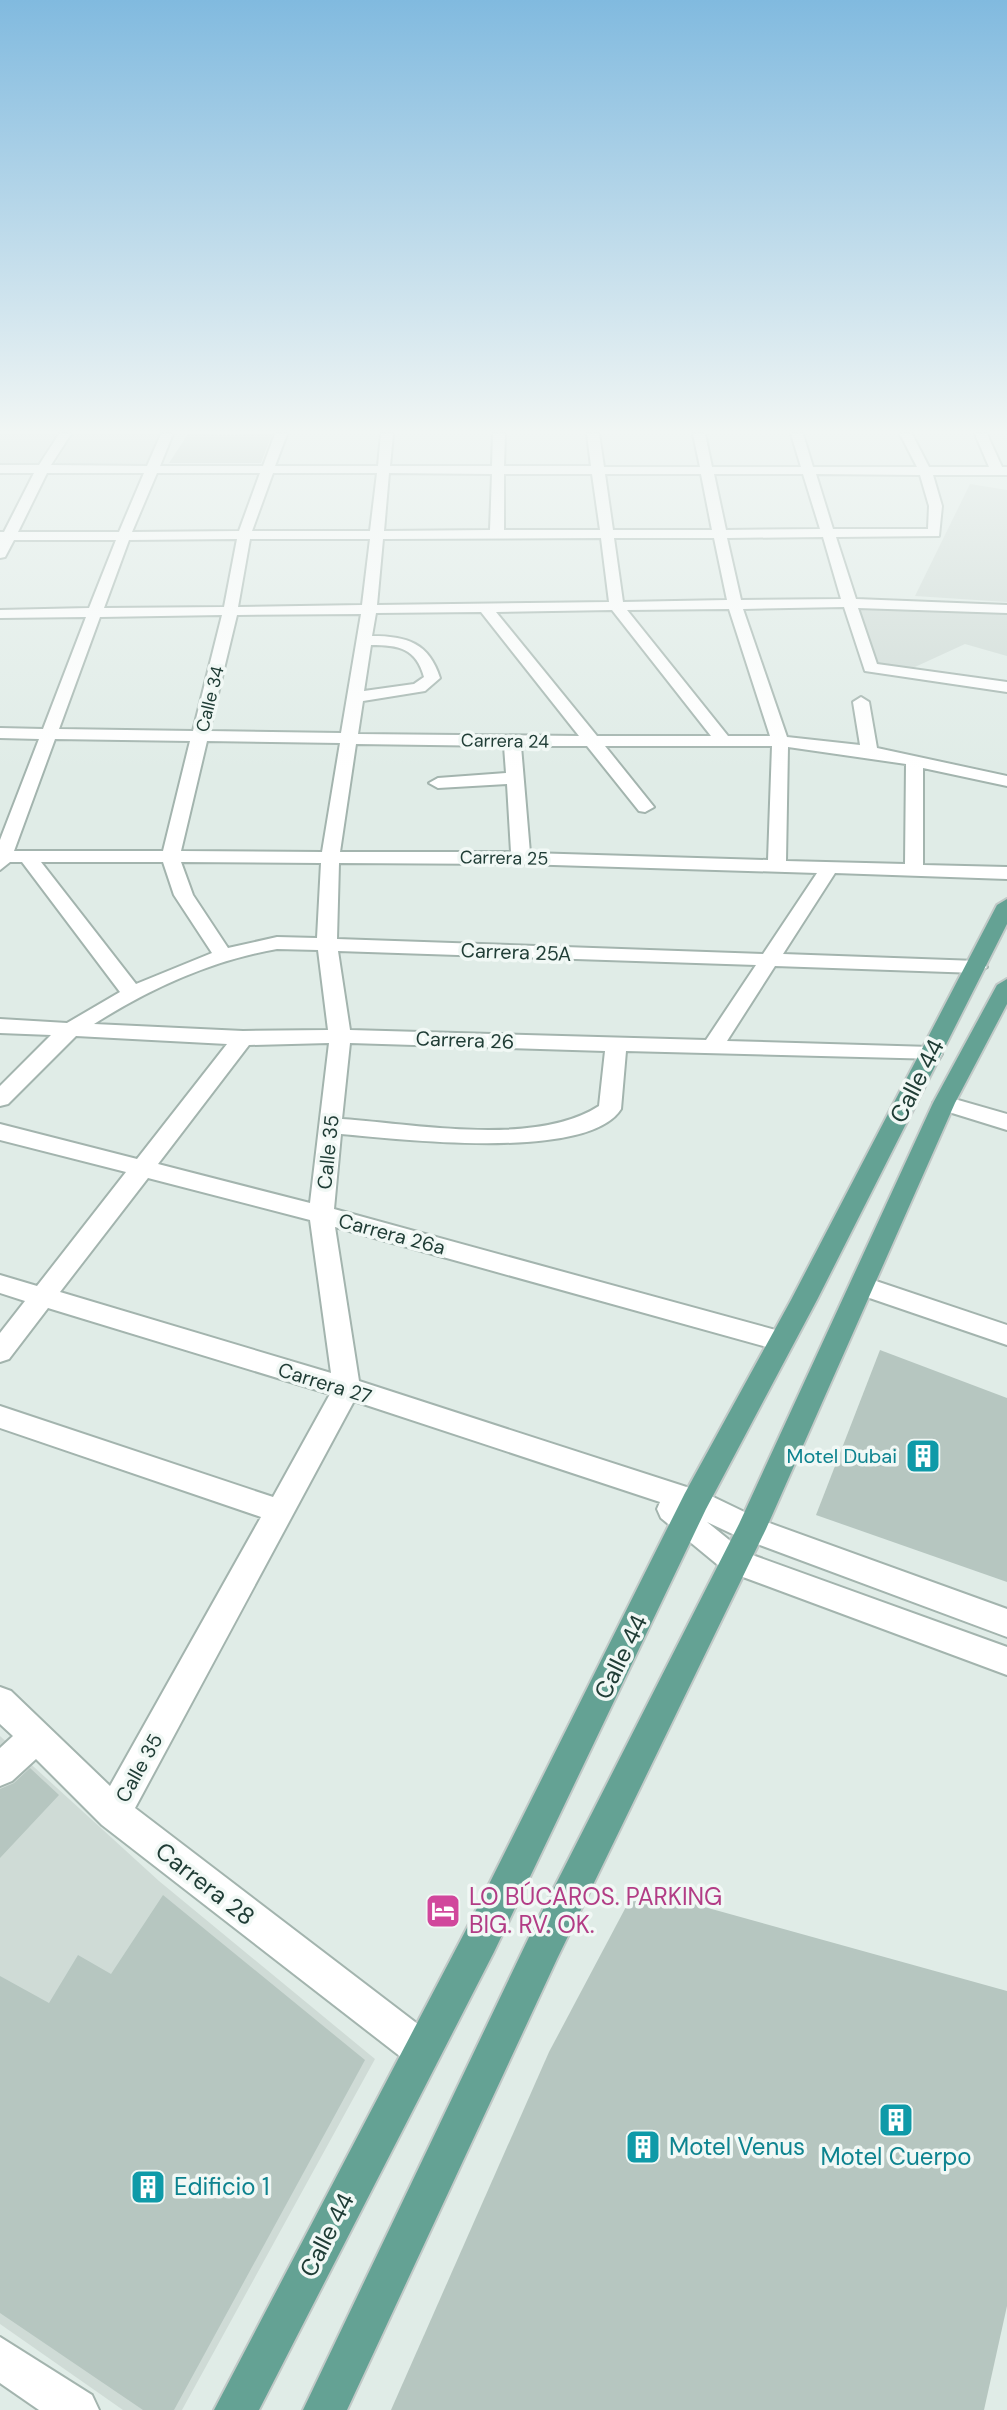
<svg xmlns="http://www.w3.org/2000/svg" width="1007" height="2410" font-family="'DM Sans',sans-serif">
	<style>
		.built { fill: #cfdbd6 }
		.building { fill: #b6c6c0 }
		.lines { fill: none; stroke-linecap: round; stroke-linejoin: round }
		.minor-casing { stroke: #a3b4ae; stroke-width: 4 }
		.major-casing { stroke: #c1c9c7; stroke-width: 4 }
		.minor { fill: #fff; fill-rule: evenodd }
		.major { fill: #64a294; fill-rule: evenodd }
		.labels { text-anchor: middle; stroke-width: 7; stroke-linejoin: round; paint-order: stroke }
		.far-street-label { font-size: 18px; fill: #203d36; stroke: #f1f8f5 }
		.street-label { font-size: 20px; fill: #203d36; stroke: #f1f8f5 }
		.culture-label { font-size: 20px; fill: #0d838f; stroke: #f1f8f5; text-anchor: end }
		.near-street-label { font-size: 24px; fill: #203d36; stroke: #f1f8f5 }
		.near-hotel-label { font-size: 24px; fill: #b23c85; stroke: #f1f8f5; text-anchor: start }
		.near-culture-label { font-size: 24px; fill: #0d838f; stroke: #f1f8f5; text-anchor: start }
	</style>
	<rect width="100%" height="100%" fill="#e0ece7"/>
	<g class="built">
		<polygon points="0,434 56,434 36,466 0,466"/>
		<polygon points="72,434 167,434 151,465 54,466"/>
		<polygon points="970,484 1007,490 1007,602 915,596"/>
		<polygon points="855,607 1007,613 1007,656 965,644 904,672 872,668"/>
		<polygon points="0,1736 159,1881 375,2059 182,2410 123,2410 0,2324"/>
	</g>
	<g class="building">
		<polygon points="188,434 229,435 272,434 261,463 169,463"/>
		<polygon points="880,1350 1007,1398 1007,1582 816,1515"/>
		<polygon points="30,1768 59,1795 0,1858 0,1789 14,1783"/>
		<polygon points="636,1888 1007,1991 1007,2306 984,2410 391,2410 549,2052"/>
		<polygon points="163,1895 365,2060 174,2410 143,2410 0,2313 0,1976 49,2003 78,1955 111,1974"/>
	</g>
	<g class="lines">
		<defs>
			<g id="minor">
				<path d="M59,434H71L51,465L147,466L161,434H173L160,466H263L275,434H287L275,466H378L381,434H393L390,466H492L493,434H505L504,466H591L587,434H599L604,467H700L693,434H705L712,467H801L791,434H803L813,467H917L900,434H912L929,467H989L975,434H987L1002,467H1007V475H933L942,506L939,536L836,537L856,599L1007,605V613L858,608L877,664L1007,682V692L865,671L844,607L743,609L787,737L860,745L853,702L861,697L869,702L877,748L1007,776V786L923,768V865L1007,867V879L835,873L783,954L977,961L987,967L977,973L775,966L727,1041L931,1047L939,1049L942,1054L939,1059L626,1051L621,1109C588,1162 398,1139 341,1134L334,1209L790,1334L794,1341L790,1348L781,1351L335,1227L359,1381L705,1493L761,1520L1007,1609V1637L741,1538L707,1522L744,1552L1007,1647V1675L724,1570L661,1518L657,1509L660,1502L354,1401L135,1808L436,2038L442,2051L436,2064L423,2070L410,2064L102,1825L36,1759L12,1781L0,1786V1748L13,1736L0,1724V1687L11,1691L110,1786L261,1517L0,1428V1406L273,1497L330,1394L48,1308L9,1359L0,1362V1333L25,1301L0,1293V1275L37,1286L126,1172L0,1140V1124L137,1159L227,1044L76,1036L8,1104L0,1106V1086L51,1035L0,1033V1019L67,1023L120,992L22,862H10L0,870V840L39,739L0,738V728L43,729L86,617L0,618V610L89,608L116,540H14L5,557L0,558V532H4L34,473H0V465H39ZM47,473H144L119,532H18ZM157,473H260L239,531L132,532ZM273,473H377L370,531H252ZM389,473L492,474L490,530L384,531ZM504,474H592L600,530H504ZM605,474H701L712,530H613ZM714,474H803L820,529L726,530ZM816,474L920,475L929,506L928,529H833ZM823,537L841,599L741,600L727,538ZM601,538L609,602L377,605L383,539ZM614,538H714L727,600L623,602ZM237,539L224,607L104,608L129,540ZM250,539H370L362,605L238,607ZM729,609L770,736H728L627,610ZM612,610L711,736H597L496,612ZM481,612L579,736L358,734L363,701L425,691L440,678C429,643 407,636 372,636L376,613ZM361,614L341,733L209,731L237,615ZM222,615L193,731L59,729L100,617ZM371,645C399,645 416,648 424,677L414,684L364,691ZM55,739L190,741L163,851H14ZM207,741L340,743L322,852L181,851ZM356,744L504,746L506,773L438,778L429,783L438,788L507,784L511,852H340ZM521,746H587L639,811L645,812L654,807L605,746H772L768,860L530,853ZM788,747L906,764L905,864L786,861ZM41,862H163L174,895L212,953L136,984ZM181,862L321,863L317,938L277,937L228,948L193,895ZM339,863L521,864L817,873L763,954L337,939ZM277,949L318,950L328,1030L243,1031L94,1024C149,989 212,960 277,949ZM338,951L756,965L706,1040L350,1030ZM329,1043L310,1203L158,1164L249,1045ZM350,1043L605,1051L599,1106C536,1147 415,1124 342,1119ZM148,1178L310,1220L331,1373L60,1292Z"/>
				<polygon points="944,1096 1007,1114 1007,1130 936,1108 933,1103"/>
				<polygon points="864,1277 1007,1325 1007,1345 855,1293 851,1286 855,1279"/>
				<polygon points="0,2337 92,2395 99,2410 39,2410 0,2383"/>
			</g>
			<g id="major">
				<polygon points="1007,899 1007,924 817,1300 706,1509 494,1952 259,2410 214,2410 468,1926 685,1493 791,1300 997,905"/>
				<polygon points="1007,979 1007,1004 955,1103 766,1529 557,1959 347,2410 303,2410 531,1933 739,1524 933,1103 997,985"/>
			</g>
		</defs>
		<use href="#minor" class="minor-casing"/>
		<use href="#major" class="major-casing"/>
		<use href="#minor" class="minor"/>
		<use href="#major" class="major"/>
	</g>
	<linearGradient id="sky" x2="0" y2="1"><stop stop-color="#81badf"/><stop offset="0.56" stop-color="#f1f6f4"/><stop offset="1" stop-color="#f1f6f4" stop-opacity="0"/></linearGradient>
	<rect width="1007" height="771" fill="url(#sky)"/>
	<defs>
		<symbol id="building-square" viewBox="-11 -11 22 22"><rect x="-9" y="-9" width="18" height="18" rx="4" fill="#0f9aa8" stroke="#f1f8f5"/><path d="M-4-6H4V6H1V3H-1V6H-4ZM-2.5-4.3h1.7v1.8h-1.7ZM.8-4.3h1.7v1.8H.8ZM-2.5-1h1.7V.8h-1.7ZM.8-1h1.7V.8H.8Z" fill="#fff"/></symbol>
		<symbol id="hotel-square" viewBox="-11 -11 22 22"><rect x="-9" y="-9" width="18" height="18" rx="4" fill="#d1479c" stroke="#f1f8f5"/><path d="M-6-4.5h1.5V1H6V5H4.5V3h-9V5H-6ZM-4 0a1.8 1.8 0 1 1 3.6 0ZM.5 0V-2.5h3Q6-2.5 6 0Z" fill="#fff"/></symbol>
	</defs>
	<g fill-rule="evenodd">
		<use href="#building-square" x="903" y="1436" width="40" height="40"/>
		<use href="#hotel-square" x="423" y="1891" width="40" height="40"/>
		<use href="#building-square" x="876" y="2100" width="40" height="40"/>
		<use href="#building-square" x="623" y="2127" width="40" height="40"/>
		<use href="#building-square" x="128" y="2167" width="40" height="40"/>
	</g>
	<g class="labels">
		<g class="far-street-label">
			<text transform="translate(210 699) rotate(-76)" y="6">Calle 34</text>
			<text transform="translate(505 741) rotate(1)" y="6">Carrera 24</text>
			<text transform="translate(504 858) rotate(1)" y="6">Carrera 25</text>
		</g>
		<g class="street-label">
			<text transform="translate(516 952) rotate(2)" y="7">Carrera 25A</text>
			<text transform="translate(465 1040) rotate(2)" y="7">Carrera 26</text>
			<text transform="translate(328 1152) rotate(-84)" y="7">Calle 35</text>
			<text transform="translate(392 1234) rotate(15)" y="7">Carrera 26a</text>
			<text transform="translate(325 1383) rotate(17)" y="7">Carrera 27</text>
			<text transform="translate(139 1768) rotate(-61)" y="7">Calle 35</text>
		</g>
		<g class="culture-label">
			<text x="897" y="1463">Motel Dubai</text>
		</g>
		<g class="near-street-label">
			<text transform="translate(917 1081) rotate(-63)" y="8">Calle 44</text>
			<text transform="translate(621 1657) rotate(-64)" y="8">Calle 44</text>
			<text transform="translate(205 1884) rotate(38)" y="8">Carrera 28</text>
			<text transform="translate(327 2235) rotate(-63)" y="8">Calle 44</text>
		</g>
		<g class="near-hotel-label">
			<text x="469" y="1905">LO BÚCAROS. PARKING<tspan x="469" dy="28">BIG. RV. OK.</tspan></text>
		</g>
		<g class="near-culture-label">
			<text x="669" y="2155">Motel Venus</text>
			<text x="896" y="2165" text-anchor="middle">Motel Cuerpo</text>
			<text x="174" y="2195">Edificio 1</text>
		</g>
	</g>
</svg>
